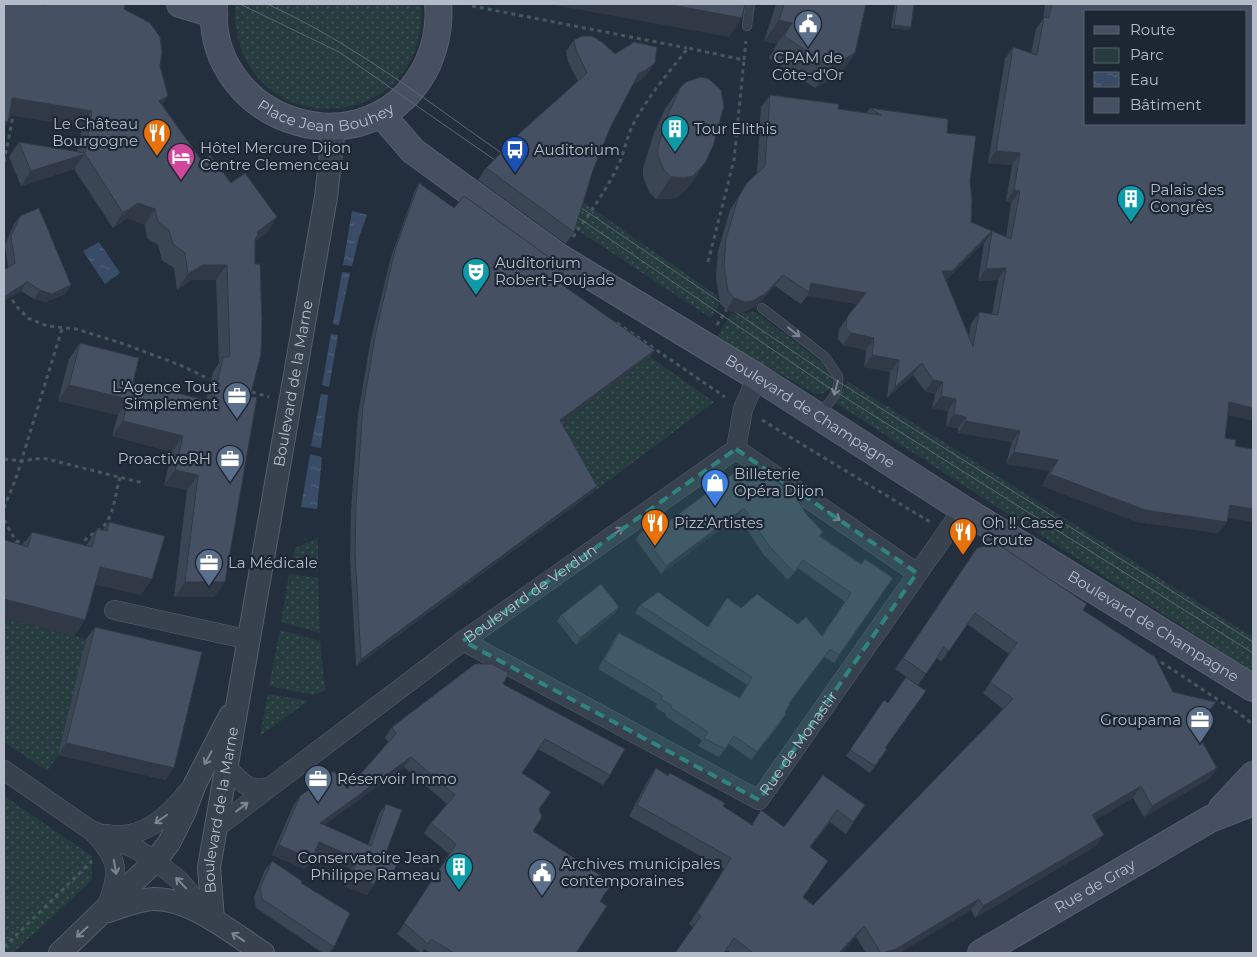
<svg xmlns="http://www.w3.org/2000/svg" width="1257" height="957" font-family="Montserrat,sans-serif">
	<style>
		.green { fill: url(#green-dots) }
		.water { fill: url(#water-ripples) }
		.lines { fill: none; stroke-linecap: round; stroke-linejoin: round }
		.service-casing { stroke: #565f6c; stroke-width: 10 }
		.minor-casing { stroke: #565f6c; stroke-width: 20 }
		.tertiary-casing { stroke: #565f6c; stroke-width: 24 }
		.secondary-casing { stroke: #565f6c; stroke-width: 28 }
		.path { stroke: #44595c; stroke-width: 3; stroke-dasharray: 4 4; stroke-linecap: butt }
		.service { stroke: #38414e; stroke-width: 9 }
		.minor { stroke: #38414e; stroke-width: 19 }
		.tertiary { stroke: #38414e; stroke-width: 22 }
		.secondary { stroke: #465061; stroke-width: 26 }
		.tram { stroke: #5a6575; stroke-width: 1 }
		.wall { fill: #3b4654 }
		.shaded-wall { fill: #303945 }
		.building { fill: #455162; stroke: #303945; fill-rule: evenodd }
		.oneway { stroke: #7c8592 }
		.marked { fill: #308480; fill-opacity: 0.2; stroke: #308480; stroke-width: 4; stroke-dasharray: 10 6; stroke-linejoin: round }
		.labels { text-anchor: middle; stroke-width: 4.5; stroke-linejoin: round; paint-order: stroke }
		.poi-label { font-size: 15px; fill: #b4bcc9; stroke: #1d2633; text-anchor: start }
		.street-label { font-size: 15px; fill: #b4bcc9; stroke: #1d2633 }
	</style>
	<defs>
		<pattern id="green-dots" width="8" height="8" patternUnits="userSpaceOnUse" patternTransform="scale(1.25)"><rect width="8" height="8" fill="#263c3f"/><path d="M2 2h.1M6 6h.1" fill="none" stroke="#435659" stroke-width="1.8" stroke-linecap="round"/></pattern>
		<pattern id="water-ripples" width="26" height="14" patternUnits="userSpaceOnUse" patternTransform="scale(1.25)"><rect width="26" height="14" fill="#394c67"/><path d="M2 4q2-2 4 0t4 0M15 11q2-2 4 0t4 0" fill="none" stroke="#53647b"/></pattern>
	</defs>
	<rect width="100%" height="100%" fill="#242f3e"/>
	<g class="green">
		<path d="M235,4H421C430,141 230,146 235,4Z"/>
		<polygon points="582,201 716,295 719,304 711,318 573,227"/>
		<polygon points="756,312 825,365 832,372 832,387 824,393 816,394 716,338 731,314"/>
		<polygon points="650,357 714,402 592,493 555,427"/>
		<polygon points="847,381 1253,637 1253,672 836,403"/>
		<polygon points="318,538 318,571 291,566 295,548"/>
		<polygon points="289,574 318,578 320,633 281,622"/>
		<polygon points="4,618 86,639 58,755 47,771 4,742"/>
		<polygon points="280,630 320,641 325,690 315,695 269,686"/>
		<polygon points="268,694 308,701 260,736"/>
		<polygon points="4,796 92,856 92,880 13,953 4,953"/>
	</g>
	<g class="water">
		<polygon points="352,211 367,215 359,237 352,266 343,265"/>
		<polygon points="99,242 120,273 105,284 83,251"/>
		<polygon points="342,272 350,273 339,325 333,324"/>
		<polygon points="331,334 338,335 329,387 322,385"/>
		<polygon points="321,394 328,395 321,448 311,446"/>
		<polygon points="310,454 322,457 317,509 301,507"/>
	</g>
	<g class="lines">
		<defs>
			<g id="service">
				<polyline points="747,26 750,4"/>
				<path d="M762,308L825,357L838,376C840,392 830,404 818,413"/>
			</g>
			<g id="minor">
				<polyline points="736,449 917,573"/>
				<polyline points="114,610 250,640"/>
				<path id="s1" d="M463,641L759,800L963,509"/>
				<path d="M228,768C240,781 249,793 268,787"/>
				<polyline points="4,770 89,829 138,850 155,861 179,880 210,917"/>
				<path id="s2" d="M216,828L463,641L736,449L743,409L757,377"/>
				<path d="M94,833C121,862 119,873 106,908"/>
				<path d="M107,834C141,841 169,816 188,791"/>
			</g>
			<g id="tertiary">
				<path d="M108,911C123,906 137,900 153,899C191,898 232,933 263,953"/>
				<path id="s3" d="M213,920L209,867L326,197L334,127"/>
				<polyline points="60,953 155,861 169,843 184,813 195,784 230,716"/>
			</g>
			<g id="secondary">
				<polyline points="180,4 214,14"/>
				<path id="s4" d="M214,4C205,127 375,176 428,63C436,44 440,24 438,4"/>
				<path id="s5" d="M381,114L413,151L559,257L757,377L963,509L1253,688"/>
				<polyline points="1222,808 1253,775"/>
				<path id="s6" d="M981,953L1210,819L1246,805L1253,800"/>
			</g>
		</defs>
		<use href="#service" class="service-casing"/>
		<use href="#minor" class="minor-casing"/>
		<use href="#tertiary" class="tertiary-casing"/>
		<use href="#secondary" class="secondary-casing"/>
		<g class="path">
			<polyline points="472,6 687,48"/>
			<polyline points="4,162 14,111"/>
			<path d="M573,237C589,214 606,191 618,166C625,151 627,134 636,119C650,94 670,71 688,48L744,60L746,41"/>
			<polyline points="708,262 734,160 744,60"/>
			<polyline points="8,293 16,306 28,318 47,326 76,329 124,344 180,365 209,379"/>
			<polyline points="617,323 725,397"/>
			<polyline points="717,325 728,307"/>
			<polyline points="252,392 269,397"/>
			<polyline points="762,420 930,522"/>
			<polyline points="4,459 22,461 43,458 143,483"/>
			<polyline points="4,508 16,478 62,329"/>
			<polyline points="4,520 16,541 28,544"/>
			<path d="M81,548C85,534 98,534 106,523C114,512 116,491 120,477"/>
			<polyline points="1161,662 1244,717 1253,725"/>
			<polyline points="4,947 92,861"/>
		</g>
		<use href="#service" class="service"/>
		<use href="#minor" class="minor"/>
		<use href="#tertiary" class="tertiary"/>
		<use href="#secondary" class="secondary"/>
		<g class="tram">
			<polyline points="240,4 339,52 505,167"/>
			<path d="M267,4C356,44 433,106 513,161"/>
			<polyline points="571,201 831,377 1253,642"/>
			<polyline points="567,210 825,385 1253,653"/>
		</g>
	</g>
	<g class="wall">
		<polygon points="4,4 125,4 124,9 160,66 168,96 162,104 202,161 267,233 255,241 250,397 214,597 174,597 187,490 164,485 172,452 112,436 118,415 58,401 69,359 80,343 133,382 206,400 213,372 219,363 216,280 191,280 177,290 174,268 162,260 158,245 147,238 145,225 127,218 113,228 74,169 21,186 9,157 19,142 77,152 82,127 10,115 8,122 4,128"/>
		<polygon points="776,4 866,4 855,53 840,75 815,88 769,58 777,44 764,41"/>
		<polygon points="895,4 914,4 911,27 908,30 891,28"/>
		<polygon points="1045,4 1253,4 1251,420 1228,415 1225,438 1235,446 1253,449 1253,522 1228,517 1218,533 1137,522 1042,486 1050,471 1006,464 1012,442 958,433 958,428 946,426 948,411 932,408 935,394 925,391 913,375 887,398 890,372 864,367 866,350 843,345 838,339 839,329 857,304 807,296 801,304 775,286 756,306 744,312 737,313 726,310 720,303 716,278 718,251 730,210 747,183 757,173 761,107 770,95 838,109 866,113 870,108 947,133 970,181 971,222 992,231 984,242 946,280 969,336 971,324 979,312 992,314 998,280 978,281 984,243 992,231 1006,237 1011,203 1006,201 1012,165 988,163 1005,59 1013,47 1031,53 1036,29 1043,19"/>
		<polygon points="574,40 615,54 647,74 638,82 633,84 611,126 593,170 574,232 566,244 478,180 486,168 578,81 568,62 566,51"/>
		<polygon points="680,88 705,163 691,184 678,197 669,199 656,199 649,192 643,177 643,168 654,133 665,109"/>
		<polygon points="419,183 561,284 650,357 561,422 597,486 592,493 356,666 350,559 351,510 358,414 371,339 391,257 415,190"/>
		<polygon points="20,216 71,285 65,294 46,302 34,299 21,291 8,267 5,245 14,224"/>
		<polygon points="738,470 807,515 823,532 820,536 861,564 893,578 834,663 824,657 789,704 781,722 751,760 729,744 719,757 698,746 702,740 665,716 666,714 655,707 657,704 598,669 613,641 619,633 739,698 747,685 635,613 640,605 708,627 741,608 798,624 822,636 845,602 798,568 788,580 763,554 738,516 661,574 636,540 641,532 668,522"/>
		<polygon points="109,522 141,595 95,584 85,620 74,636 23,545 32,532 86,546 97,529 103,530"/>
		<polygon points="977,548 1083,610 1173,692 1208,714 1195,730 1217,768 1209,779 1144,817 1133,798 1095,820 1096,846 975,918 971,910 899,953 866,953 856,937 841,953 731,953 689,924 724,869 629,816 648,780 656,768 723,806 751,825 761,810 784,827 823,775 865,805 846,834 830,822 810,847 803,897 813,905 1003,709 983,693 1009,654 967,624 941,662 937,658 918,685 895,669"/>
		<polygon points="619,607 615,613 576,645 557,621 561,615"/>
		<polygon points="95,627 166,780 58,755 86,639"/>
		<polygon points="503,684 610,775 603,785 538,749 522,773 539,809 533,831 600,901 576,953 431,953 424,949 421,953 397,934 449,854 424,833 431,823 447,804 404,767 324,825 368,845 379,814 386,804 386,853 393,873 386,883 376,879 367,895 344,886 351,869 314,853 312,859 305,869 272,855 293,806 300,796 347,789 388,742 385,737 392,727"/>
		<polygon points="884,700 885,748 887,749 870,773 846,756"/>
		<polygon points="272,861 301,883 334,947 329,953 323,953 256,908 254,897 265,870"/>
	</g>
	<g class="shaded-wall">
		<polygon points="549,4 666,4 742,18 729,37"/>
		<polygon points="779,20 792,23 777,44 764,41"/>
		<polygon points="894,25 911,27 908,30 891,28"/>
		<polygon points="855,53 840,75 815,88 830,67"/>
		<polygon points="655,63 647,74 638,82 631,84 639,73"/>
		<polygon points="168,96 157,112 159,101"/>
		<polygon points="12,98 92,111 82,127 4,114"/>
		<polygon points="4,121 8,122 4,128"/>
		<polygon points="996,151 1020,153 1012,165 988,163"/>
		<polygon points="85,154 74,169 21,186 31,171"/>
		<polygon points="705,163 691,184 678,197 669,199 656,199 671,177"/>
		<polygon points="1014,190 1020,191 1011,203 1006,201"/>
		<polygon points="138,203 155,209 145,225 127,218 113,228 123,213"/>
		<polygon points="277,217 267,233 253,242 257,232"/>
		<polygon points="992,231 984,242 944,282 942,271"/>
		<polygon points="202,265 227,265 216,280 191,280 177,290 188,274"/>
		<polygon points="1006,268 998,280 978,281 986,269"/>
		<polygon points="783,275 775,286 756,306 744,312 737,313 726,310 734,298"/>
		<polygon points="27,282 21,291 4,301 4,297"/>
		<polygon points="811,283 866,293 858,304 807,296 809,292"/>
		<polygon points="71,285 65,294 46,302 34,299 40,290"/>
		<polygon points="851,333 874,338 866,350 843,345"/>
		<polygon points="655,350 650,357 555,427 560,420"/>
		<polygon points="872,355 899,360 890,372 864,367"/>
		<polygon points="922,363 913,375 887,398 895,387"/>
		<polygon points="933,380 943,382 935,394 925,391"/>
		<polygon points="69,385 128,399 118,415 58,401"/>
		<polygon points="941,396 956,399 948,411 932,408"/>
		<polygon points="1229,402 1253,408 1253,417 1251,420 1221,414"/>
		<polygon points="954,414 966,417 958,428 946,426"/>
		<polygon points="123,421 183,436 172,452 112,436"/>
		<polygon points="966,421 1020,431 1012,442 958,433"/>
		<polygon points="1014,452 1058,460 1050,471 1006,464"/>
		<polygon points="175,470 198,475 187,490 164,485"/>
		<polygon points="1050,474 1227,522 1218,533 1137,522 1042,486"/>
		<polygon points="597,486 592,493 356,666 361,659"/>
		<polygon points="1230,505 1253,509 1253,522 1222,517"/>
		<polygon points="744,508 738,516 661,574 666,566"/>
		<polygon points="100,567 152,579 141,595 88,583"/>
		<polygon points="185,582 225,582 214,597 174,597"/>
		<polygon points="4,599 85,620 74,636 4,618"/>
		<polygon points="619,607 615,613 576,645 580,638"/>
		<polygon points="66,743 174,768 166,780 58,755"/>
		<polygon points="411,757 404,767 313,833 320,823"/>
		<polygon points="1217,768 1209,779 1144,817 1152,806"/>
		<polygon points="1141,786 1133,798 1084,826 1092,815"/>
		<polygon points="1104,835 1096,846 975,918 983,906"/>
		<polygon points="319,842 358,859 351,869 312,852"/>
		<polygon points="279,845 312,859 305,869 272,855"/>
		<polygon points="381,868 393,873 386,883 374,878"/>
		<polygon points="351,875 374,885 367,895 344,886"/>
		<polygon points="979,899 971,910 899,953 882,953"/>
		<polygon points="864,926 856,937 841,953 839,953"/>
	</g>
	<g class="building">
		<polygon points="4,4 37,4 46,5 46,4 125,4 124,9 150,23 160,37 162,52 160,66 168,96 159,101 202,161 210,155 231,183 245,173 277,217 257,232 258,235 255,239 255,264 260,264 262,322 261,354 250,397 257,397 225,582 185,582 198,475 175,470 183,436 123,421 128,399 69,385 80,343 139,358 133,382 213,402 223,357 230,357 227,265 202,265 188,274 185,253 173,244 169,230 158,222 155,209 138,203 123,213 85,154 31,171 19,142 85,153 92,111 12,98 8,122 4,121"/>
		<polygon points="666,4 745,4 742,18"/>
		<polygon points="784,4 866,4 855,53 830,67 784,36 792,23 779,20"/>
		<polygon points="897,4 914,4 911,27 894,25"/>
		<path d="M1052,4H1253V408L1229,402L1225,438L1236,440L1235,446L1253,449V509L1230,505L1227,522L1145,510L1050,474L1058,460L1014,452L1020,431L966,421V417L954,414L956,399L941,396L943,382L933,380L922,363L895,387L899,360L872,355L874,338L851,333L846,328L847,317L866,293L811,283L809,292L783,275L765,294L752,301L745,302L734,298L728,291L724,266L726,239L738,198L747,183L765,166L770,95L839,104L838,109L881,115L870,108L948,119L947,133L976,136L970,181L972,200L971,222L992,231L952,271H942L973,347L979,312L998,315L1006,268L986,269L992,231L1011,239L1020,191L1014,190L1020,153L996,151L1013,47L1037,55L1044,17L1049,18ZM1086,11H1246V124H1086Z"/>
		<polygon points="582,36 592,36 602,42 615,54 634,42 657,47 655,63 646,70 639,73 611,126 593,170 574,232 486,168 522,131 587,73 576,50 574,40"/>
		<polygon points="701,77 709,79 721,90 724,106 713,146 705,163 693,176 684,178 671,177 664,170 658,156 658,147 669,112 680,88 686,82"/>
		<polygon points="419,183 454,208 464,196 564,268 561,284 655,350 560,420 597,486 361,659 355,552 356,504 363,407 376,332 395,250"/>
		<polygon points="39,208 71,285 52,294 40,290 27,282 4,297 4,270 15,263 11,236 20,216"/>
		<polygon points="738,470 759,470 792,492 807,515 823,532 819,536 861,564 865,559 893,578 839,655 830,649 789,703 790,704 785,712 786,714 757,752 734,736 725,749 704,738 708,732 671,708 672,706 661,699 663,696 604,660 619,633 740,698 752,677 640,605 658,592 708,627 727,598 741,608 757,594 798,624 806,617 822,636 851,593 803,560 794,572 769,546 744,508 666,566 641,532 663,515 668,522"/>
		<polygon points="109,522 165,536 152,579 100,567 85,620 4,599 4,540 5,540 28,547 32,532 92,547 97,529 107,531"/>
		<polygon points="996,543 1087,604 1083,610 1155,657 1173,692 1216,702 1195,729 1217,768 1152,806 1141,786 1092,815 1104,835 983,906 979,899 896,949 882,953 881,953 864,926 839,953 753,953 734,938 724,953 675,953 701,916 697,913 731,858 637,805 656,768 668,776 670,773 725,803 723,806 752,825 761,810 784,827 823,775 865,805 853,822 837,810 810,847 828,861 803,897 813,905 1013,699 990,682 1017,643 975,613 949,651 944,647 926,674 903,658 977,548"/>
		<polygon points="601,584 619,607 580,638 561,615"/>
		<polygon points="95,627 202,652 174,768 66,743"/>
		<polygon points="475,664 492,664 509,673 503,684 625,749 610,775 545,739 522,773 551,792 539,809 542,817 533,831 609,881 609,888 600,901 607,906 576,953 454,953 431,939 428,944 404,923 456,844 431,823 455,795 411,757 320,823 371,846 386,804 402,810 386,853 399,859 393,873 381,868 374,885 351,875 358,859 319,842 312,859 279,845 300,796 334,771 347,789 396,734 392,727"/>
		<polygon points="906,677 926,691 885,748 887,749 875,766 850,750 884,700 888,703"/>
		<polygon points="272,861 302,881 301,883 350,913 334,947 262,899 260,888"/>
	</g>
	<defs><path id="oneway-shaft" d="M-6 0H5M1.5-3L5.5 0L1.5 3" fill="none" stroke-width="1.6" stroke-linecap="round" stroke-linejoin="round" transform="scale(1.25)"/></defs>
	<g class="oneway">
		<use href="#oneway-shaft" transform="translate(794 332) rotate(38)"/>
		<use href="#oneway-shaft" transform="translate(836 388) rotate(105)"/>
		<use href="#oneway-shaft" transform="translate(834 516) rotate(35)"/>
		<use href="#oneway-shaft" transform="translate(617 532) rotate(-35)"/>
		<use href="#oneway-shaft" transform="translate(208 758) rotate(118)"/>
		<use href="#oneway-shaft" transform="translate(242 807) rotate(-38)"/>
		<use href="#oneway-shaft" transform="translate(161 819) rotate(145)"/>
		<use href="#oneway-shaft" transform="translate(115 867) rotate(80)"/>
		<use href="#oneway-shaft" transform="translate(181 883) rotate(-134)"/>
		<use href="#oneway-shaft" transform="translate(82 932) rotate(137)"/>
		<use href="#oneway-shaft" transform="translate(238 937) rotate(-146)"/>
	</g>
	<path class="marked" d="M736,449L917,573L759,800L463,641Z"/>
	<defs>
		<symbol id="civic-pin" viewBox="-11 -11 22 30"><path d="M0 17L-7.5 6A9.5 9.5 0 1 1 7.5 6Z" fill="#5c6f8a" stroke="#1d2633"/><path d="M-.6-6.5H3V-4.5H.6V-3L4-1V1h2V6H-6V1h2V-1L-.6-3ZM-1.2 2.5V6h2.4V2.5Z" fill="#fff"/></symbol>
		<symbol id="building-pin" viewBox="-11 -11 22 30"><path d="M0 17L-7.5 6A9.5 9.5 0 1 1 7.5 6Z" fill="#0f9aa8" stroke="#1d2633"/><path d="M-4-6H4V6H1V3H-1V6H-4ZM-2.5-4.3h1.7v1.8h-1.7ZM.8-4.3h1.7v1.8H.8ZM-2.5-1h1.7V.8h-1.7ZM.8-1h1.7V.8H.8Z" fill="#fff"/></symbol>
		<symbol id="restaurant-pin" viewBox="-11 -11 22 30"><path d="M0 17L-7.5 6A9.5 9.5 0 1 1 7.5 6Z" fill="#e8710a" stroke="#1d2633"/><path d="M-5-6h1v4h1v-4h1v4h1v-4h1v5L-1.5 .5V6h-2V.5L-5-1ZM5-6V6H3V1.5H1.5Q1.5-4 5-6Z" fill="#fff"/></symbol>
		<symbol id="bus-pin" viewBox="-11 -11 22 30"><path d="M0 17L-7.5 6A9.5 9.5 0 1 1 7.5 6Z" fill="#1a4fb4" stroke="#1d2633"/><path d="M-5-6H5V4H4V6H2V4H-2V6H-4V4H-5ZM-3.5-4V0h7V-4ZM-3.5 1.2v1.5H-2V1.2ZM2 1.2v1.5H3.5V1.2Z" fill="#fff"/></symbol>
		<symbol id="hotel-pin" viewBox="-11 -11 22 30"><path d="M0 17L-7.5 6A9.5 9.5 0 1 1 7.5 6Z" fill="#d1479c" stroke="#1d2633"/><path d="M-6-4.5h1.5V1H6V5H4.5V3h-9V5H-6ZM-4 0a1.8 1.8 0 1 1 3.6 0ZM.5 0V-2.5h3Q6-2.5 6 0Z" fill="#fff"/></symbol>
		<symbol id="theatre-pin" viewBox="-11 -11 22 30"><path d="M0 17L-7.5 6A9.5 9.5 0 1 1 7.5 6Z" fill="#0f9aa8" stroke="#1d2633"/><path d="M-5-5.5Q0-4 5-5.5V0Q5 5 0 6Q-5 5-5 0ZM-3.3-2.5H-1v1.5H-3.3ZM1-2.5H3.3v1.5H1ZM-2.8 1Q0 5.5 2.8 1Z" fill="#fff"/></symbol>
		<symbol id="office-pin" viewBox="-11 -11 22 30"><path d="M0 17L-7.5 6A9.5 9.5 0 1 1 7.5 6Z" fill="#5c6f8a" stroke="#1d2633"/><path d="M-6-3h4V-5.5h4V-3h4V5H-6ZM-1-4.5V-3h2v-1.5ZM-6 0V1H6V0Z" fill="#fff"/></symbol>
		<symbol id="shop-pin" viewBox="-11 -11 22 30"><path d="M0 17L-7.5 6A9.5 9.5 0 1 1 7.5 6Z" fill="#3f7fe0" stroke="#1d2633"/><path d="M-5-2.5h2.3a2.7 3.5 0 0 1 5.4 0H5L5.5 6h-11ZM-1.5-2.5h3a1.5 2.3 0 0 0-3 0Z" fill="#fff"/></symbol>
	</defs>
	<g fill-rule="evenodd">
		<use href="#civic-pin" x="792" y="8" width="32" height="43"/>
		<use href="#building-pin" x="659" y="113" width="32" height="43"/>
		<use href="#restaurant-pin" x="141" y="117" width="32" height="43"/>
		<use href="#bus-pin" x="499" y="134" width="32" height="43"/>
		<use href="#hotel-pin" x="165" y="141" width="32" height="43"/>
		<use href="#building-pin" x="1115" y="183" width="32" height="43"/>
		<use href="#theatre-pin" x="460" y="256" width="32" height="43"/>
		<use href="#office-pin" x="221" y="380" width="32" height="43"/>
		<use href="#office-pin" x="214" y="443" width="32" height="43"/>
		<use href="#shop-pin" x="699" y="467" width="32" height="43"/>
		<use href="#restaurant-pin" x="639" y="507" width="32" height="43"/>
		<use href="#restaurant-pin" x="947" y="516" width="32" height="43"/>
		<use href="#office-pin" x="193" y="547" width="32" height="43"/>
		<use href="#office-pin" x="1184" y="704" width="32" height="43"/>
		<use href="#office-pin" x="302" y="763" width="32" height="43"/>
		<use href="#building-pin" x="443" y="851" width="32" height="43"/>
		<use href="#civic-pin" x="526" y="857" width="32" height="43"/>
	</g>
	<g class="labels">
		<g class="poi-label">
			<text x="808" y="63" text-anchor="middle">CPAM de<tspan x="808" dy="17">Côte-d'Or</tspan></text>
			<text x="138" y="129" text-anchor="end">Le Château<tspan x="138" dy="17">Bourgogne</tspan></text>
			<text x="694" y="134">Tour Elithis</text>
			<text x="200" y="153">Hôtel Mercure Dijon<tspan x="200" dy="17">Centre Clemenceau</tspan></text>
			<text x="534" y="155">Auditorium</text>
			<text x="1150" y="195">Palais des<tspan x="1150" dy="17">Congrès</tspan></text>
			<text x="495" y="268">Auditorium<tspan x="495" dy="17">Robert-Poujade</tspan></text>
			<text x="218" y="392" text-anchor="end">L'Agence Tout<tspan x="218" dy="17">Simplement</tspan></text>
			<text x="211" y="464" text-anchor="end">ProactiveRH</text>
			<text x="734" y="479">Billeterie<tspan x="734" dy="17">Opéra Dijon</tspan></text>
			<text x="674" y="528">Pizz'Artistes</text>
			<text x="982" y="528">Oh !! Casse<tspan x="982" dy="17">Croute</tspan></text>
			<text x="228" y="568">La Médicale</text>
			<text x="1181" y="725" text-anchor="end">Groupama</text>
			<text x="337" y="784">Réservoir Immo</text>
			<text x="440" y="863" text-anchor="end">Conservatoire Jean<tspan x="440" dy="17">Philippe Rameau</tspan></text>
			<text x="561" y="869">Archives municipales<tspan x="561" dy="17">contemporaines</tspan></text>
		</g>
		<g class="street-label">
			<text dy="5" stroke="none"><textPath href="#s4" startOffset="185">Place Jean Bouhey</textPath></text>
			<text dy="5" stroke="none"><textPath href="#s3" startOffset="544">Boulevard de la Marne</textPath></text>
			<text dy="5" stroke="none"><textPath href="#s5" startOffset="524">Boulevard de Champagne</textPath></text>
			<text dy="5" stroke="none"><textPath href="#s2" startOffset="392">Boulevard de Verdun</textPath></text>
			<text dy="5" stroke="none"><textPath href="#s5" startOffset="929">Boulevard de Champagne</textPath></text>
			<text dy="5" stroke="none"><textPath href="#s1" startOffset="405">Rue de Monastir</textPath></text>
			<text dy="5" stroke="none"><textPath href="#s3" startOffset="111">Boulevard de la Marne</textPath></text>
			<text dy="5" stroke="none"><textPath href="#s6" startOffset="132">Rue de Gray</textPath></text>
		</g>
	</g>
	<rect width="1257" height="957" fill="none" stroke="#b4bcc9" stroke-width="10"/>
	<rect x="1084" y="10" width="162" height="115" fill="#1d2633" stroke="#59626f"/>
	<rect x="1094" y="26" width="25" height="8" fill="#465061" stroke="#59626f"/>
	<text x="1130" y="35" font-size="15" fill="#b4bcc9">Route</text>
	<rect x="1094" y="48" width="25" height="15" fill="#263c3f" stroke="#59626f"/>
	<text x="1130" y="60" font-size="15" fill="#b4bcc9">Parc</text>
	<rect x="1094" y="72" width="25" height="15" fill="url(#water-ripples)" stroke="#59626f"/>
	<text x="1130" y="85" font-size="15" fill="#b4bcc9">Eau</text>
	<rect x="1094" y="98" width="25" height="15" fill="#455162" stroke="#59626f"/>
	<text x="1130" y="110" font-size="15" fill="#b4bcc9">Bâtiment</text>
</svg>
